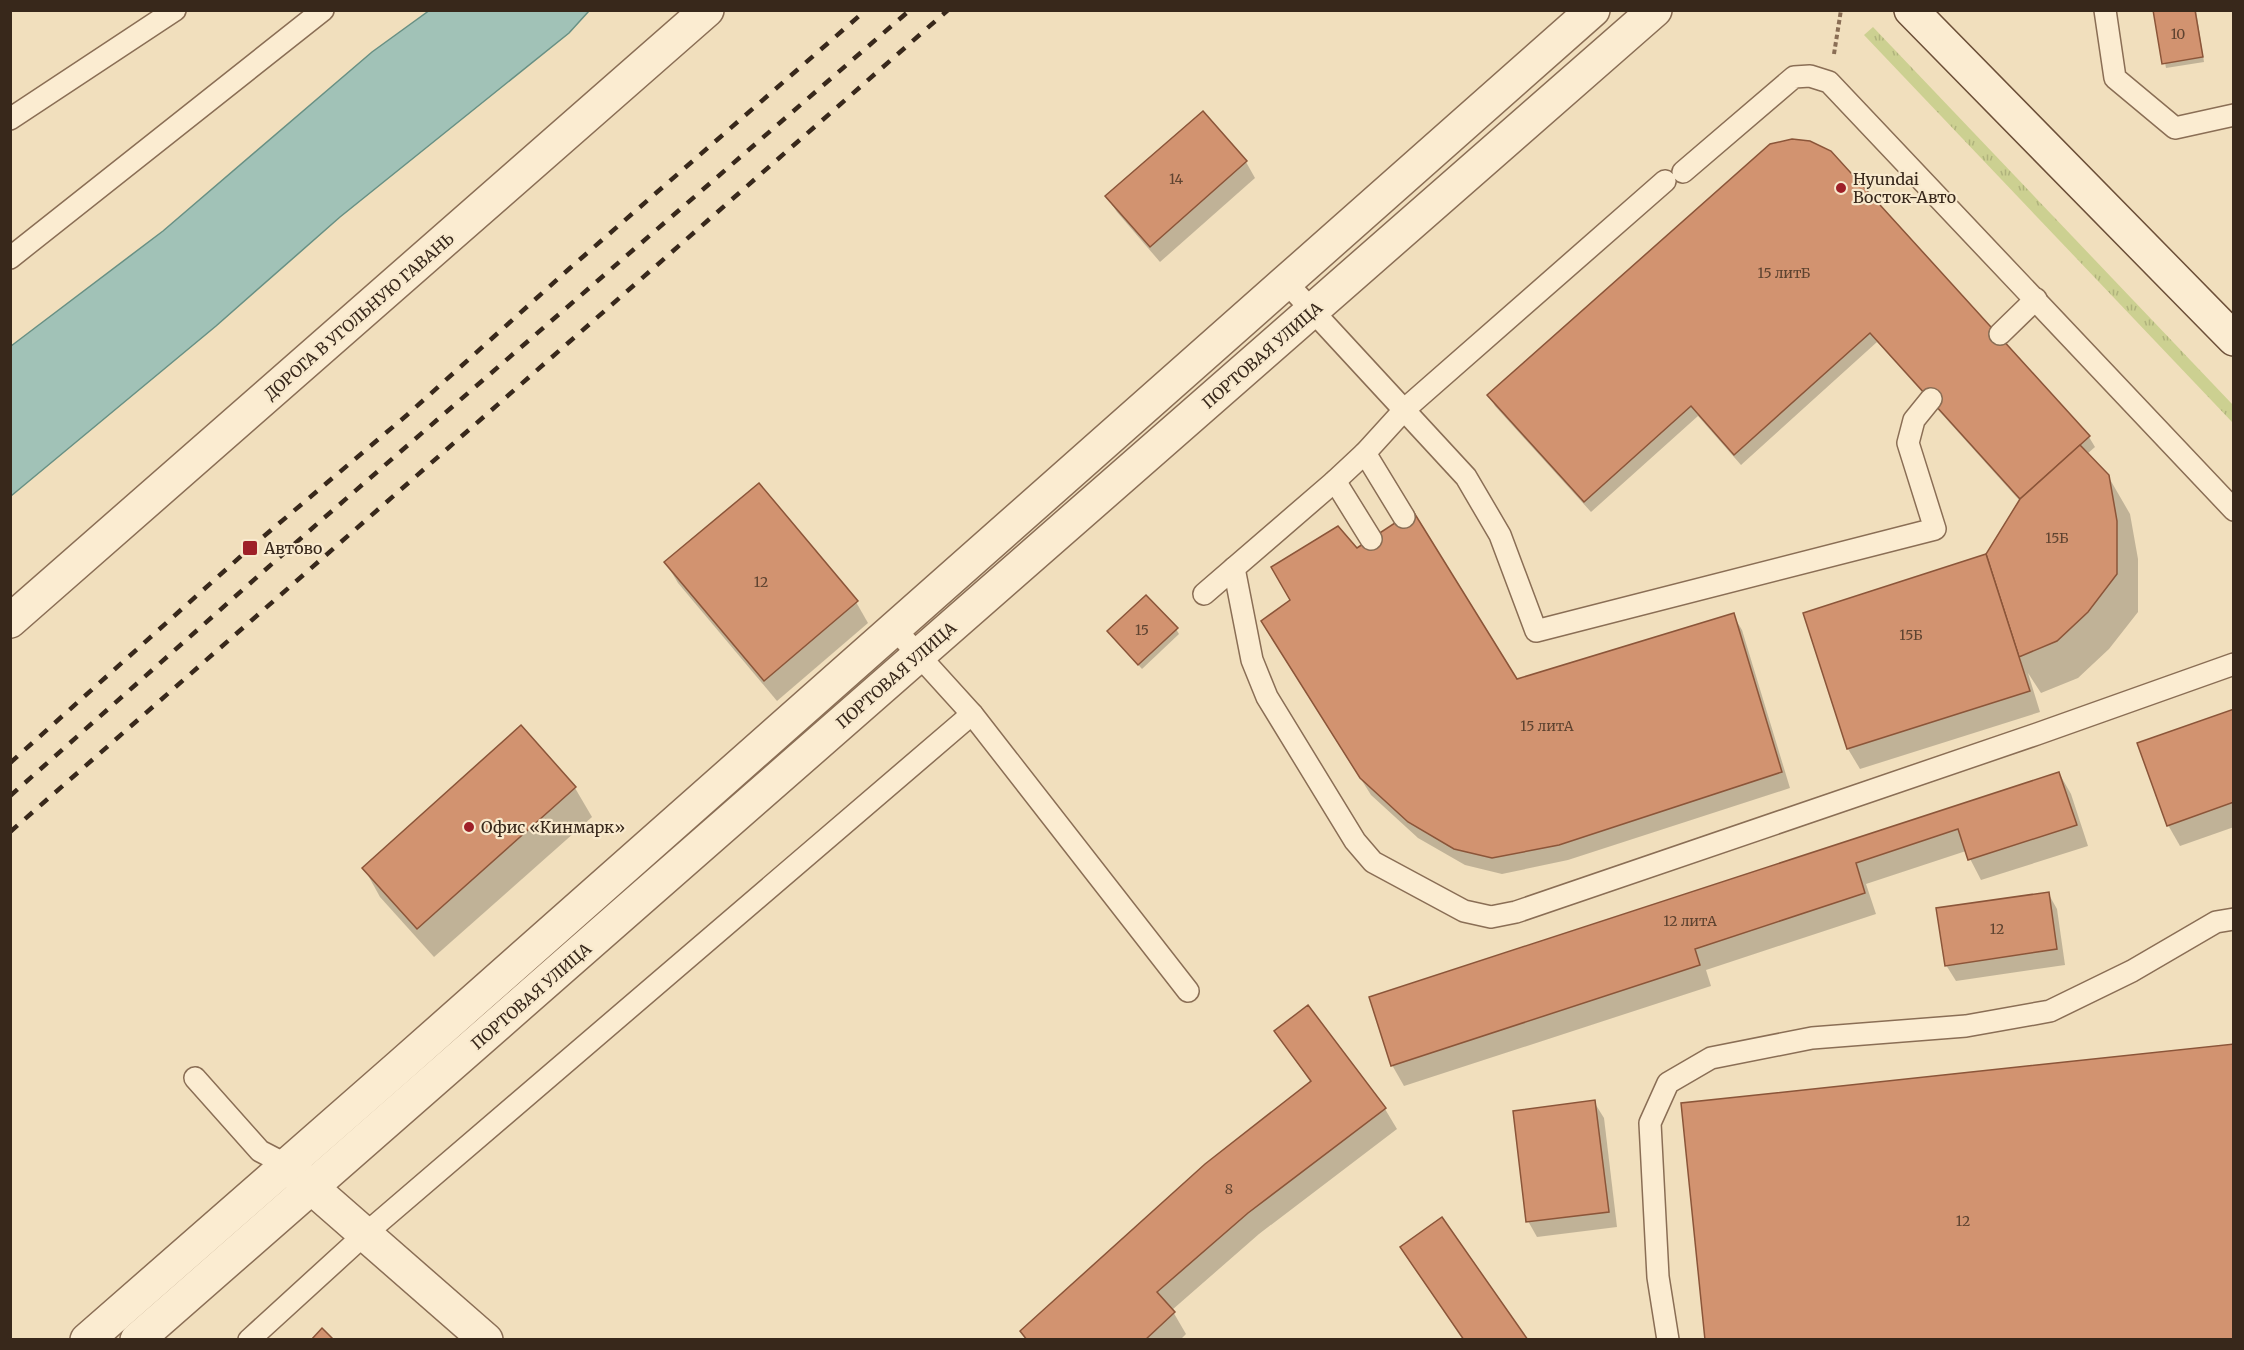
<svg xmlns="http://www.w3.org/2000/svg" width="2244" height="1350" font-family="Merriweather,serif">
	<style>
		.grass { fill: url(#grass-tufts) }
		.water { fill: #a1c2b7; stroke: #689084; stroke-width: 1.5 }
		.shadow { fill: #0003 }
		.building { fill: #d29370; stroke: #8b5539; stroke-width: 1.5 }
		.lines { fill: none; stroke-linecap: round; stroke-linejoin: round }
		.lane-casing { stroke: #8a6e55; stroke-width: 24 }
		.street-casing { stroke: #8a6e55; stroke-width: 36 }
		.secondary-casing { stroke: #6c4f38; stroke-width: 36 }
		.path { stroke: #8a6e55; stroke-width: 4; stroke-dasharray: 4.5 3; stroke-linecap: butt }
		.lane { stroke: #fbecd1; stroke-width: 21 }
		.street { stroke: #fbecd1; stroke-width: 33 }
		.secondary { stroke: #fbecd1; stroke-width: 33 }
		.rail { stroke: #38281b; stroke-width: 4.5; stroke-dasharray: 10 10; stroke-linecap: butt }
		.poi-dot { fill: #9e2028; stroke: #f8e9cd; stroke-width: 2 }
		.labels { text-anchor: middle; stroke-width: 4.5; stroke-linejoin: round; paint-order: stroke }
		.number-label { font-size: 14px; fill: #5e4330 }
		.poi-label { font-size: 16px; fill: #38281b; stroke: #f8e9cd; text-anchor: start }
		.street-label { font-size: 16px; fill: #38281b; stroke: #f8e9cd }
	</style>
	<defs>
		<pattern id="grass-tufts" width="24" height="20" patternUnits="userSpaceOnUse" patternTransform="scale(1.5)"><rect width="24" height="20" fill="#ccd091"/><path d="M3 7l-1-3M5 7V3M7 7l1-3M15 17l-1-3M17 17v-4M19 17l1-3" fill="none" stroke="#b0b37c"/></pattern>
	</defs>
	<rect width="100%" height="100%" fill="#f1dfbd"/>
	<polygon class="grass" points="1873,27 2233,405 2233,423 1864,35"/>
	<polygon class="water" points="430,10 589,11 569,33 340,217 216,326 11,496 11,346 163,231 372,52"/>
	<g class="shadow">
		<polygon points="2155,10 2196,10 2204,62 2166,68"/>
		<polygon points="1771,145 2089,437 2095,447 2087,454 2108,476 2130,514 2138,559 2138,612 2109,649 2078,678 2041,693 2028,673 2040,712 1860,769 1848,749 1987,556 2020,501 1877,342 1741,465 1698,416 1591,512 1495,406 1489,395"/>
		<polygon points="1246,162 1255,178 1160,262 1117,212 1107,197"/>
		<polygon points="1357,550 1516,681 1733,615 1742,630 1790,788 1568,860 1502,874 1465,865 1418,838 1371,795 1272,637"/>
		<polygon points="666,563 856,602 868,623 777,701 678,583"/>
		<polygon points="1176,629 1179,634 1142,669 1109,632"/>
		<polygon points="2234,710 2234,827 2180,846 2168,825"/>
		<polygon points="521,728 575,788 592,817 434,957 380,897 364,868"/>
		<polygon points="2059,773 2071,794 2088,846 1981,880 1966,851 1866,884 1876,914 1706,970 1711,986 1404,1086 1392,1065"/>
		<polygon points="2048,893 2057,909 2065,965 1956,981 1946,965"/>
		<polygon points="1308,1007 1385,1109 1397,1129 1259,1234 1172,1310 1186,1334 1180,1340 1026,1340 1021,1331 1311,1083 1276,1032"/>
		<polygon points="1594,1102 1604,1118 1617,1227 1537,1237 1528,1221"/>
	</g>
	<g class="building">
		<polygon points="2153,10 2195,10 2203,57 2162,64"/>
		<polygon points="1203,111 1247,161 1150,247 1105,196"/>
		<polygon points="1792,139 1810,141 1831,151 2090,436 2020,499 1870,333 1734,455 1691,406 1584,502 1487,395 1770,144"/>
		<polygon points="2080,445 2109,475 2117,521 2117,574 2088,612 2057,641 2019,657 1986,554 2020,499"/>
		<polygon points="759,483 858,601 764,681 664,562"/>
		<polygon points="1413,511 1517,679 1734,613 1782,772 1559,845 1492,858 1454,849 1408,822 1360,778 1261,621 1290,600 1271,567 1338,526 1357,548"/>
		<polygon points="1986,554 2030,691 1847,749 1803,613"/>
		<polygon points="1146,595 1178,628 1138,665 1107,631"/>
		<polygon points="2234,709 2234,802 2167,826 2137,743"/>
		<polygon points="521,725 576,787 417,929 362,868"/>
		<polygon points="2059,772 2077,825 1968,860 1958,829 1856,863 1865,893 1695,949 1700,965 1391,1066 1369,997"/>
		<polygon points="2049,892 2057,949 1945,966 1936,908"/>
		<polygon points="1308,1005 1386,1108 1248,1213 1157,1292 1175,1312 1145,1340 1027,1340 1020,1331 1205,1164 1311,1081 1274,1031"/>
		<polygon points="2234,1044 2234,1340 1705,1340 1681,1103"/>
		<polygon points="1595,1100 1609,1212 1526,1222 1513,1111"/>
		<polygon points="1442,1217 1528,1340 1464,1340 1400,1247"/>
		<polygon points="322,1328 334,1340 311,1340"/>
	</g>
	<g class="lines">
		<defs>
			<g id="lane">
				<polyline points="2105,10 2115,78 2175,128 2234,115"/>
				<polyline points="10,119 175,10"/>
				<polyline points="1683,172 1794,77 1810,76 1829,82 2234,510"/>
				<polyline points="10,258 323,10"/>
				<polyline points="1285,281 1466,477 1500,535 1536,631 1935,529 1908,443 1914,420 1931,399"/>
				<polyline points="2000,334 2036,299"/>
				<polyline points="1365,453 1404,517"/>
				<polyline points="1335,481 1371,539"/>
				<polyline points="1234,568 1252,660 1267,697 1355,841 1373,862 1464,911 1491,917 1516,912 2037,734 2234,664"/>
				<polyline points="1204,594 1335,481 1365,453 1405,409 1665,181"/>
				<polyline points="894,628 972,714 1188,991"/>
				<polyline points="195,1078 260,1151 287,1165"/>
				<polyline points="249,1340 364,1235 972,714"/>
				<polyline points="1668,1340 1658,1277 1650,1123 1668,1083 1711,1058 1812,1038 1966,1026 2050,1011 2132,971 2216,922 2234,919"/>
			</g>
			<g id="street">
				<polyline points="10,621 707,10"/>
				<polyline points="295,1173 486,1340"/>
				<polyline points="87,1340 400,1066 1593,10"/>
				<polyline points="137,1340 1655,10"/>
			</g>
			<polyline id="secondary" points="1911,10 2234,339"/>
		</defs>
		<use href="#lane" class="lane-casing"/>
		<use href="#street" class="street-casing"/>
		<use href="#secondary" class="secondary-casing"/>
		<polyline class="path" points="1834,54 1841,10"/>
		<use href="#lane" class="lane"/>
		<use href="#street" class="street"/>
		<use href="#secondary" class="secondary"/>
		<g class="rail">
			<polyline points="10,763 250,548 407,415 570,268 866,10"/>
			<polyline points="10,796 317,524 910,10"/>
			<polyline points="10,832 948,10"/>
		</g>
	</g>
	<g class="poi-dot">
		<circle cx="1841" cy="188" r="6"/>
		<rect x="242" y="540" width="16" height="16" rx="3"/>
		<circle cx="469" cy="827" r="6"/>
	</g>
	<g class="labels">
		<g class="number-label">
			<text x="2178" y="39">10</text>
			<text x="1176" y="184">14</text>
			<text x="1784" y="278">15 литБ</text>
			<text x="2057" y="543">15Б</text>
			<text x="761" y="587">12</text>
			<text x="1142" y="635">15</text>
			<text x="1911" y="640">15Б</text>
			<text x="1547" y="731">15 литА</text>
			<text x="1690" y="926">12 литА</text>
			<text x="1997" y="934">12</text>
			<text x="1229" y="1194">8</text>
			<text x="1963" y="1226">12</text>
		</g>
		<g class="poi-label">
			<text x="1853" y="185">Hyundai<tspan x="1853" dy="18">Восток-Авто</tspan></text>
			<text x="264" y="554">Автово</text>
			<text x="481" y="833">Офис «Кинмарк»</text>
		</g>
		<g class="street-label">
			<text transform="translate(359 316) rotate(-41)" y="6">ДОРОГА В УГОЛЬНУЮ ГАВАНЬ</text>
			<text transform="translate(1262 355) rotate(-41)" y="6">ПОРТОВАЯ УЛИЦА</text>
			<text transform="translate(896 675) rotate(-41)" y="6">ПОРТОВАЯ УЛИЦА</text>
			<text transform="translate(531 996) rotate(-41)" y="6">ПОРТОВАЯ УЛИЦА</text>
		</g>
	</g>
	<rect width="2244" height="1350" fill="none" stroke="#38281b" stroke-width="24"/>
</svg>
